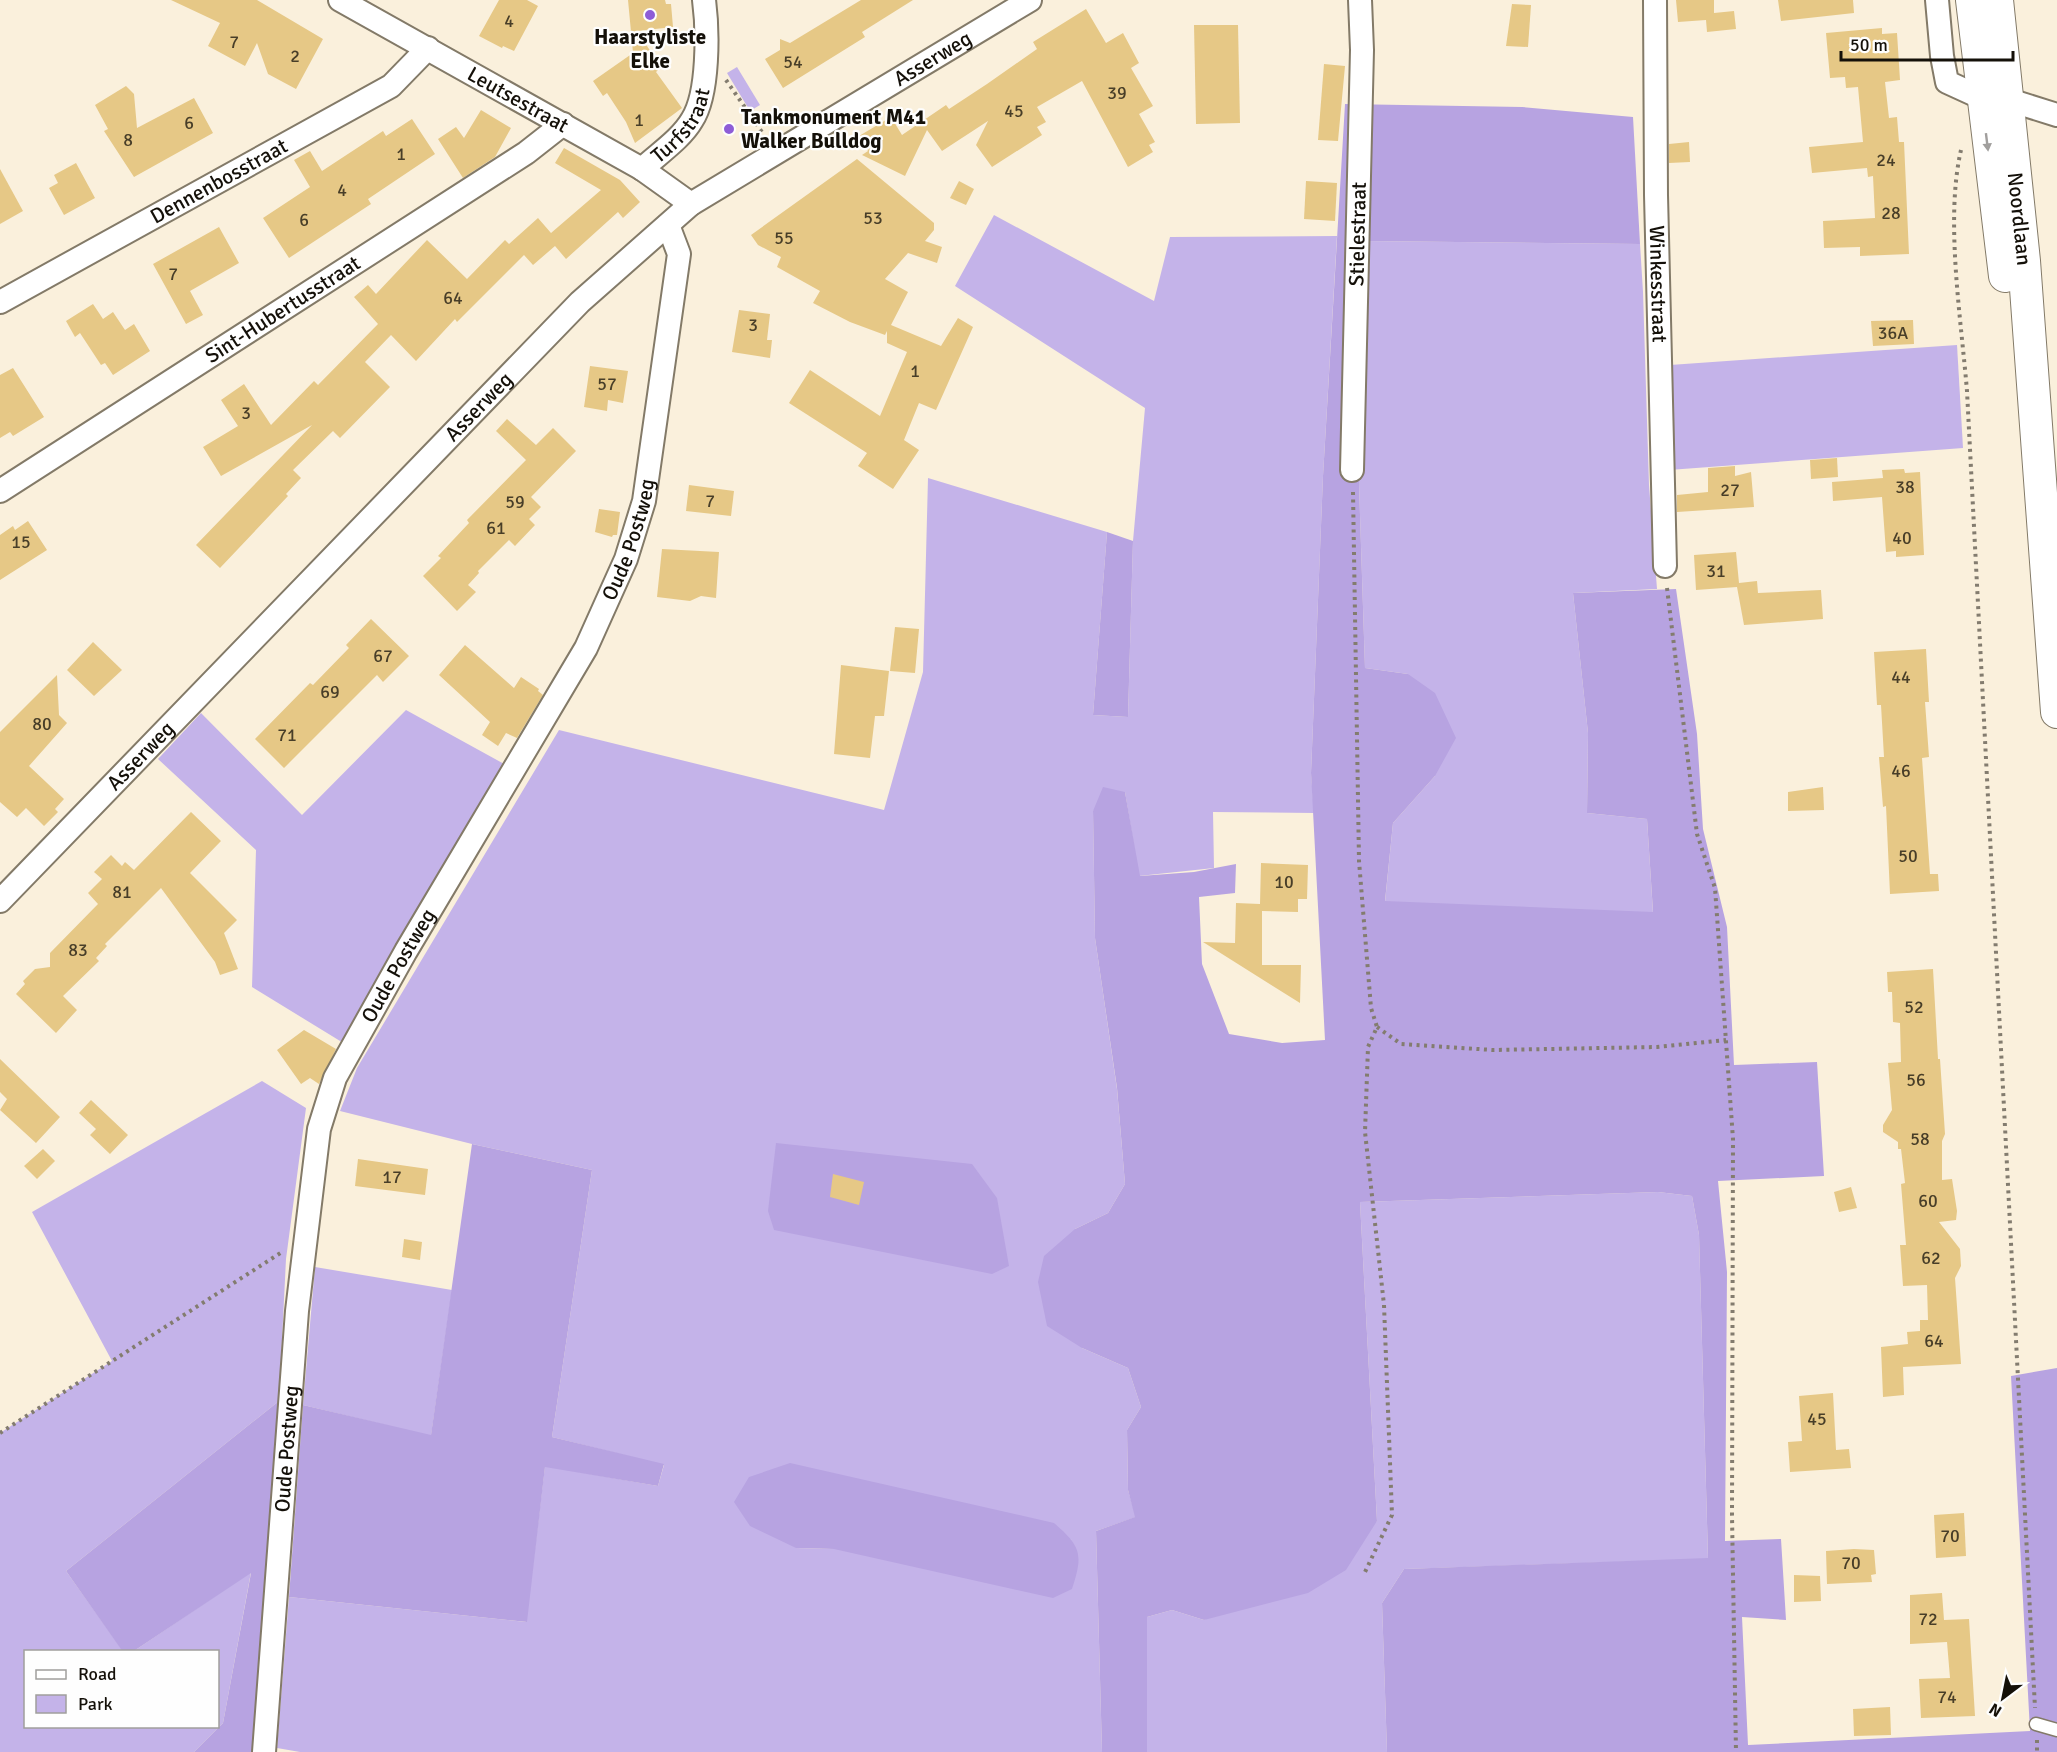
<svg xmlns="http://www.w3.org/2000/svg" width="2057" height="1752" font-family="Signika,sans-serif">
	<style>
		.green { fill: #c4b3e9; fill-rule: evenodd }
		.forest { fill: #b7a3e1 }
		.building { fill: #e6c886 }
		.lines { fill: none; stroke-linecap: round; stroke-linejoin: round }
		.lane-casing { stroke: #837a68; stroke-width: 15 }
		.street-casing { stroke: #837a68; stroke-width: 26 }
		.secondary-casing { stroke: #837a68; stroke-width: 34 }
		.path { stroke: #837c6f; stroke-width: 4; stroke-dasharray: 3 4.5; stroke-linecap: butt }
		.lane { stroke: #fff; stroke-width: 12 }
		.street { stroke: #fff; stroke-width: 22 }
		.secondary { stroke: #fff; stroke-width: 32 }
		.oneway { fill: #a19f9d }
		.poi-dot { fill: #8e5dd7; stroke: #fefefe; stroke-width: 2 }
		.labels { text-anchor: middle; stroke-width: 4.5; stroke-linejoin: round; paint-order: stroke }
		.number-label { font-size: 18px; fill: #483e28 }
		.poi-label { font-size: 21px; font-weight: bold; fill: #141009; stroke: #fefefe }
		.street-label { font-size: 21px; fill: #141009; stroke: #fefefe }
	</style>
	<rect width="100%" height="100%" fill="#faf0dc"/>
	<g class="green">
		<polygon points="737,67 760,105 750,111 727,73"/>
		<path d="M994,215L1154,301L1170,237L1337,236L1323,476L1311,773L1314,813L1213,812L1214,868L1139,876L1125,792L1093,811L1095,938L1117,1089L1125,1184L1108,1213L1075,1229L1082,1348L1128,1368L1141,1407L1127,1430L1128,1490L1136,1517L1096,1531L1102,1752H300L277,1748L289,1597L526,1622L545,1466L658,1486L664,1465L552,1437L592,1170L472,1144L340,1111L357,1068L559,730L884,810L923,672L928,478L1107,532L1093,715L1128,717L1133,541L1145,408L955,286ZM1073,1539L834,1549L796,1548Z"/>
		<polygon points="1365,241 1640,244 1643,292 1649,485 1657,589 1573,593 1588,733 1587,813 1647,819 1653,913 1385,902 1393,823 1435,776 1408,674 1365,668 1359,484"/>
		<polygon points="1957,345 1963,448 1669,470 1670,365"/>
		<polygon points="406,710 506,765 345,1044 252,987 256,850 158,759 201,713 302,815"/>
		<polygon points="262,1081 306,1108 286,1259 279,1401 66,1571 123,1651 26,1652 26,1726 218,1726 218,1652 134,1651 251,1572 223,1723 194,1752 0,1752 0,1433 112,1361 32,1212"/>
		<polygon points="1658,1192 1692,1196 1699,1235 1708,1559 1404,1569 1382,1603 1387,1752 1147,1752 1147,1617 1172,1610 1204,1620 1377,1521 1360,1202"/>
		<polygon points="315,1267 452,1290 431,1436 303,1405"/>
	</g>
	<g class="forest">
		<polygon points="1345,104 1522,107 1633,117 1640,244 1365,241 1359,484 1365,668 1408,674 1435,693 1456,738 1435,776 1393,823 1385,901 1653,912 1647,819 1587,813 1588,733 1573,593 1676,589 1697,734 1703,829 1727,927 1734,1065 1817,1062 1824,1176 1718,1181 1727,1272 1725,1541 1781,1539 1786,1620 1742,1617 1748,1745 2030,1731 2011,1376 2057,1368 2057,1752 1387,1752 1382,1603 1404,1569 1708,1558 1699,1235 1692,1196 1658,1192 1360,1202 1377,1521 1346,1570 1308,1593 1204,1620 1172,1610 1147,1617 1147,1752 1102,1752 1096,1531 1135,1517 1128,1490 1127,1430 1141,1407 1128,1368 1082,1348 1047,1326 1038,1282 1044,1256 1075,1229 1108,1213 1125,1184 1117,1088 1095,938 1093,811 1103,787 1125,792 1140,876 1194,872 1236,864 1235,893 1199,897 1202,964 1229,1034 1282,1043 1325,1040 1311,773 1323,476"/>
		<polygon points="1107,532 1133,541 1128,717 1093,715"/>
		<polygon points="776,1143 972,1164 997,1198 1009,1266 992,1274 774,1230 768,1211"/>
		<polygon points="472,1144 592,1170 552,1437 664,1464 658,1486 545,1467 527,1622 289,1597 303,1405 431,1435"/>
		<polygon points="279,1401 253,1752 194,1752 223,1723 251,1573 134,1651 123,1652 66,1571"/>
		<path d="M790,1463L1054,1523C1082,1547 1083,1555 1072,1589L1053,1598L834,1549L796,1548L750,1526L734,1502L749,1477Z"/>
	</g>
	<g class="building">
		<polygon points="171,0 257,0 323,39 296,89 268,74 257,43 245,66 208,46 220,23"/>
		<polygon points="499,0 527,0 538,6 514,51 503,46 502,48 479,36"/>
		<polygon points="628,0 665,0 666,4 671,4 673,27 637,31 661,67 656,72 682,108 635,143 626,122 607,93 603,96 593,81 633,53"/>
		<polygon points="861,0 913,0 862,32 865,37 783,88 765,59 780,50 780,39 790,43"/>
		<polygon points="1676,0 1714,0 1714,13 1734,11 1736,29 1707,32 1706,20 1678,22"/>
		<polygon points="1778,0 1853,0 1854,13 1781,21"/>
		<polygon points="1512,4 1531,5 1528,47 1506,46"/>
		<polygon points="1086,9 1106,43 1123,33 1139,63 1131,68 1153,106 1139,114 1155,142 1149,145 1153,152 1128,167 1082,81 1037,107 1046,122 1037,127 1042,135 992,167 976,145 988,121 942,151 927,130 905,176 862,155 868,151 859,136 891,117 902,135 946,105 949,109 987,84 1037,49 1033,42"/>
		<polygon points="1194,25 1238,25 1240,123 1196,124"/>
		<polygon points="1882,28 1882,34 1897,33 1900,80 1885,82 1889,118 1897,117 1899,142 1904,142 1909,254 1860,256 1860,247 1824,248 1823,221 1875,218 1873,176 1868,177 1867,168 1812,173 1809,147 1863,142 1858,87 1846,88 1845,77 1830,78 1826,33"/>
		<polygon points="1324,64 1345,66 1338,141 1318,140"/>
		<polygon points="126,86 134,94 137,128 194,98 213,133 134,177 104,131 108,129 95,105"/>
		<polygon points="481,110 511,128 495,157 463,178 438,139 456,127 464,138"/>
		<polygon points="412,119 435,154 368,199 371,204 289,258 263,218 310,187 294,160 310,151 322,171 383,131 386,136"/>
		<polygon points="1689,142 1690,162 1669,163 1669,144"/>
		<polygon points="564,148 620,180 640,202 623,218 618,212 566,259 555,246 533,265 524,255 457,322 455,319 416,361 391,335 365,362 390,387 340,438 333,431 293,470 301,478 286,494 288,496 220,568 196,545 312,425 221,476 203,447 238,426 221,400 244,384 271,425 314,381 318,385 378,324 354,297 368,285 376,294 427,240 467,279 505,240 509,244 538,218 551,233 601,190 555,163"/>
		<polygon points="857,159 934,223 934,230 925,241 942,247 937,263 908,253 885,279 908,292 891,325 941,346 958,318 973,327 936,410 919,403 904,440 919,450 893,489 858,466 867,453 789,403 810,370 880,416 907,352 887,343 887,331 885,335 850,322 813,303 820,291 777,267 781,257 758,245 751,235"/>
		<polygon points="76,163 95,198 64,215 49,188 58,183 54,175"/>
		<polygon points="0,169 23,211 0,224"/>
		<polygon points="959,181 974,189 966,205 950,198"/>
		<polygon points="1306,181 1337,183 1335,221 1304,219"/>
		<polygon points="219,227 239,263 190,291 203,315 186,324 153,264"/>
		<polygon points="93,304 103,319 113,312 125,330 134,324 150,351 113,375 105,363 101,365 80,333 75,337 66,321"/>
		<polygon points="739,310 770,314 767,340 772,340 770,358 732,352"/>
		<polygon points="1913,320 1914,344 1873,346 1871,321"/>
		<polygon points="590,366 628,371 623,403 608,400 607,411 584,407"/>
		<polygon points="13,368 44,417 13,436 10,432 0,438 0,375"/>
		<polygon points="507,419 536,445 553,428 576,451 531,497 541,507 529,519 535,525 515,546 509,540 478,571 479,573 468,585 476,592 457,611 423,576 441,558 438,556 469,523 467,520 526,460 496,431"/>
		<polygon points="1837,458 1838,477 1811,479 1810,460"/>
		<polygon points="1735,466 1735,476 1751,472 1754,507 1677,512 1677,495 1708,492 1708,468"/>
		<polygon points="1904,469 1905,473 1920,472 1924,555 1896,557 1896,551 1886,552 1882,497 1833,501 1832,482 1883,478 1882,470"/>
		<polygon points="689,485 734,491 731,516 686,511"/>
		<polygon points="599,509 620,512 617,535 613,535 612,537 595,532"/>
		<polygon points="28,521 47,550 0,580 0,535 13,526 15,530"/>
		<polygon points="662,549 719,552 716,598 701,596 690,601 657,597"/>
		<polygon points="1736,552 1739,583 1757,581 1758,593 1821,590 1823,619 1744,625 1737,587 1696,590 1694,555"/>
		<polygon points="371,619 409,656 383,682 377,675 284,768 255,739 310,683 313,685 349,648 346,645"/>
		<polygon points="895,627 919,629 915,673 890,671"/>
		<polygon points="93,642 122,670 94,696 67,670"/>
		<polygon points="465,645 514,688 521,677 539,689 538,691 543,695 517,738 506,733 498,746 482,735 490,722 439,675"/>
		<polygon points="1926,649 1929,702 1925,702 1929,757 1922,758 1930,874 1938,874 1939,891 1890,894 1886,806 1883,807 1879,757 1884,757 1881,705 1877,705 1874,652"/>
		<polygon points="841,665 889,671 884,716 875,716 870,758 834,754"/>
		<polygon points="57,675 59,715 67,723 29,766 64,799 55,809 58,812 44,826 26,808 17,817 0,802 0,732"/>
		<polygon points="1823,787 1824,810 1788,811 1788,792"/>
		<polygon points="191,812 221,841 190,873 237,920 224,933 238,969 220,975 215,962 161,888 105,944 107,946 96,958 99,961 63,996 77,1010 56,1033 16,994 25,984 23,981 35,969 50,967 50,953 98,904 88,893 102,879 94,872 111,855 122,866 125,862 134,870"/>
		<polygon points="1261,863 1308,865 1307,899 1298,899 1298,912 1262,911 1262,965 1301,965 1300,1003 1203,942 1235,943 1236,903 1260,904"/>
		<polygon points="1933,969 1938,1059 1940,1059 1945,1134 1942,1141 1942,1180 1952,1179 1957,1211 1956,1220 1939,1222 1960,1249 1961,1266 1955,1278 1961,1364 1903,1367 1904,1395 1883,1397 1881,1347 1908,1344 1907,1332 1920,1331 1920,1320 1928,1320 1927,1285 1903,1286 1900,1245 1906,1245 1901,1184 1905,1183 1901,1149 1898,1149 1898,1142 1883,1132 1883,1125 1892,1110 1888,1063 1901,1062 1900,1023 1893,1022 1892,992 1888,992 1887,972"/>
		<polygon points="304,1030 336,1049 319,1084 310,1078 301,1084 277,1050"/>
		<polygon points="0,1059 60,1117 36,1143 0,1110 7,1099 0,1092"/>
		<polygon points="91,1100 128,1135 110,1154 90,1135 96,1129 79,1113"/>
		<polygon points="43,1149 55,1161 37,1179 24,1166"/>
		<polygon points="358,1159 428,1169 425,1195 355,1186"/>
		<polygon points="833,1174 864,1182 859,1205 830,1197"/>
		<polygon points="1851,1187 1857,1208 1839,1212 1834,1192"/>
		<polygon points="404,1239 422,1242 420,1260 402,1257"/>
		<polygon points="1833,1393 1836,1450 1849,1449 1851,1468 1790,1472 1788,1442 1802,1441 1799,1396"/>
		<polygon points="1964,1513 1966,1556 1936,1558 1934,1515"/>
		<polygon points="1854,1549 1874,1550 1876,1574 1871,1575 1872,1582 1827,1584 1826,1551"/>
		<polygon points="1794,1575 1820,1576 1821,1601 1794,1602"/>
		<polygon points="1942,1593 1944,1620 1969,1619 1975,1716 1921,1718 1919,1679 1950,1678 1947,1642 1910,1644 1910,1595"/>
		<polygon points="1890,1707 1891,1735 1854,1736 1853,1709"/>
	</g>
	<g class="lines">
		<defs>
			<polyline id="lane" points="2036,1724 2057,1730"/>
			<g id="street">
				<path id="s1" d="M340,0L642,169L691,204"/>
				<path id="s2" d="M1655,0L1656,195L1665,566"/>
				<polyline points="1937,0 1942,56 1947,82 1982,98 2009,100 2057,115"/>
				<path id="s3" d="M642,169C658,154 681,139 692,120C709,94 708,30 704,0"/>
				<path id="s4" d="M0,302L391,86L428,48"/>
				<path id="s5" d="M1352,470L1362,50L1360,0"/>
				<path id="s6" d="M0,491L526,153L563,124"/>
				<path id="s7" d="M0,901L580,302L691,204L1030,0"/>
				<path id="s8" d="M264,1752L297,1311L319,1129L335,1078L406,951L586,648L626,559L644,501L679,254L668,225"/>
			</g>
			<g id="secondary">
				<polyline points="1972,0 2005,276"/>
				<path id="s9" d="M1997,0L2024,261L2057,712"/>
			</g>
		</defs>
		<use href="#lane" class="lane-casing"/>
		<use href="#street" class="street-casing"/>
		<use href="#secondary" class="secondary-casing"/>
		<g class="path">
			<polyline points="726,80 764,135"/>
			<path d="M1961,150C1945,219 1961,318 1967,391L2035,1708"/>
			<polyline points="1353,492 1359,861 1371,1008 1377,1027 1368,1047 1365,1132 1384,1305 1392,1515 1365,1572"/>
			<polyline points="1667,588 1697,834 1715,888 1733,1139 1732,1515 1736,1752"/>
			<polyline points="1377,1027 1401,1044 1493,1050 1657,1047 1726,1040"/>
			<polyline points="0,1433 282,1252"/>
			<polyline points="2037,1740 2037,1752"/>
		</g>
		<use href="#lane" class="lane"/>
		<use href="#street" class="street"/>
		<use href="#secondary" class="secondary"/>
	</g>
	<defs><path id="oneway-solid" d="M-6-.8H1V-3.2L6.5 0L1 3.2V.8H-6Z" transform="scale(1.5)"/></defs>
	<use class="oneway" href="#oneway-solid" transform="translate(1987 142) rotate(83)"/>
	<g class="poi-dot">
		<circle cx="650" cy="15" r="6"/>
		<circle cx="729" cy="129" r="6"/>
	</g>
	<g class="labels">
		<g class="number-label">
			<text x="509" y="27">4</text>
			<text x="234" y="48">7</text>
			<text x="295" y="62">2</text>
			<text x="793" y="68">54</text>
			<text x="1117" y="99">39</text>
			<text x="1014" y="117">45</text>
			<text x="639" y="126">1</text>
			<text x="189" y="129">6</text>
			<text x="128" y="146">8</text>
			<text x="401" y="160">1</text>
			<text x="1886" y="166">24</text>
			<text x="342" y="196">4</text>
			<text x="1891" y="219">28</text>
			<text x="873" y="224">53</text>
			<text x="304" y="226">6</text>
			<text x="784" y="244">55</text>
			<text x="173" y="280">7</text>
			<text x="453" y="304">64</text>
			<text x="753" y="331">3</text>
			<text x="1893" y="339">36A</text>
			<text x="915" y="377">1</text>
			<text x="607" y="390">57</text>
			<text x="246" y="419">3</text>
			<text x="1905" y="493">38</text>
			<text x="1730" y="496">27</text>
			<text x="710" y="507">7</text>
			<text x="515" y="508">59</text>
			<text x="496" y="534">61</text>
			<text x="1902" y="544">40</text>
			<text x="21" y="548">15</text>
			<text x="1716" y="577">31</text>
			<text x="383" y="662">67</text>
			<text x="1901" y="683">44</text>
			<text x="330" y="698">69</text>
			<text x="42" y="730">80</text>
			<text x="287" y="741">71</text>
			<text x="1901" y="777">46</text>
			<text x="1908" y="862">50</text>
			<text x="1284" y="888">10</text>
			<text x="122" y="898">81</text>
			<text x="78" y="956">83</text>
			<text x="1914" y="1013">52</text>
			<text x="1916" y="1086">56</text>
			<text x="1920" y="1145">58</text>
			<text x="392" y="1183">17</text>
			<text x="1928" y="1207">60</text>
			<text x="1931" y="1264">62</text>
			<text x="1934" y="1347">64</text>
			<text x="1817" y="1425">45</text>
			<text x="1950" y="1542">70</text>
			<text x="1851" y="1569">70</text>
			<text x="1928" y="1625">72</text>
			<text x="1947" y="1703">74</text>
		</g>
		<g class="poi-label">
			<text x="650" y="44">Haarstyliste<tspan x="650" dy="24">Elke</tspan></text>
			<text x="741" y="124" text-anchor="start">Tankmonument M41<tspan x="741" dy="24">Walker Bulldog</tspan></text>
		</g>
		<g class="street-label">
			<text dy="7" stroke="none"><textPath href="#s7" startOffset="1264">Asserweg</textPath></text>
			<text dy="7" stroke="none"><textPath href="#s1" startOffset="204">Leutsestraat</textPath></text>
			<text dy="7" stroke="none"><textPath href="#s3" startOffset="60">Turfstraat</textPath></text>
			<text dy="7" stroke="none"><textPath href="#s4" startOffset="250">Dennenbosstraat</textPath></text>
			<text dy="7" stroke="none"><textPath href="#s9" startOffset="220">Noordlaan</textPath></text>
			<text dy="7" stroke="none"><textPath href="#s5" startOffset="236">Stielestraat</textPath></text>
			<text dy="7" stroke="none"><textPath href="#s2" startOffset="284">Winkesstraat</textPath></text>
			<text dy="7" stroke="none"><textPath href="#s6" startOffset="336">Sint-Hubertusstraat</textPath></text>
			<text dy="7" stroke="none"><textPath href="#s7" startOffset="688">Asserweg</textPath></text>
			<text dy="7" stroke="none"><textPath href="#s8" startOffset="1294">Oude Postweg</textPath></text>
			<text dy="7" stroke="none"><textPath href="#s7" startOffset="202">Asserweg</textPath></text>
			<text dy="7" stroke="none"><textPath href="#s8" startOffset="808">Oude Postweg</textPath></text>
			<text dy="7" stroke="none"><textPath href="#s8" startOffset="304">Oude Postweg</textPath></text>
		</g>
	</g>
	<rect x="24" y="1650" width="195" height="78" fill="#fefefe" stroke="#a09f9c" stroke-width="1.5"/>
	<rect x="36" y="1670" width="30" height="9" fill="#ffffff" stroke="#a09f9c" stroke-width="1.5"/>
	<text x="78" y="1680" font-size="18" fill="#141009">Road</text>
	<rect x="36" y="1695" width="30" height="18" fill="#c4b3e9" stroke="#a09f9c" stroke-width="1.5"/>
	<text x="78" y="1710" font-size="18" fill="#141009">Park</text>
	<g transform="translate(2003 1698) rotate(212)" stroke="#fefefe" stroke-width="4.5" paint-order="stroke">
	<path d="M0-4.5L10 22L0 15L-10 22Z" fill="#141009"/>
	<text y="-9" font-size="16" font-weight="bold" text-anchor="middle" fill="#141009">N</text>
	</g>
	<path d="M1841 51v9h172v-9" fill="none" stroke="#141009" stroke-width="3"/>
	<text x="1850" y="51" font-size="18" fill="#141009" stroke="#fefefe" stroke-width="4.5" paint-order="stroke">50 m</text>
</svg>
